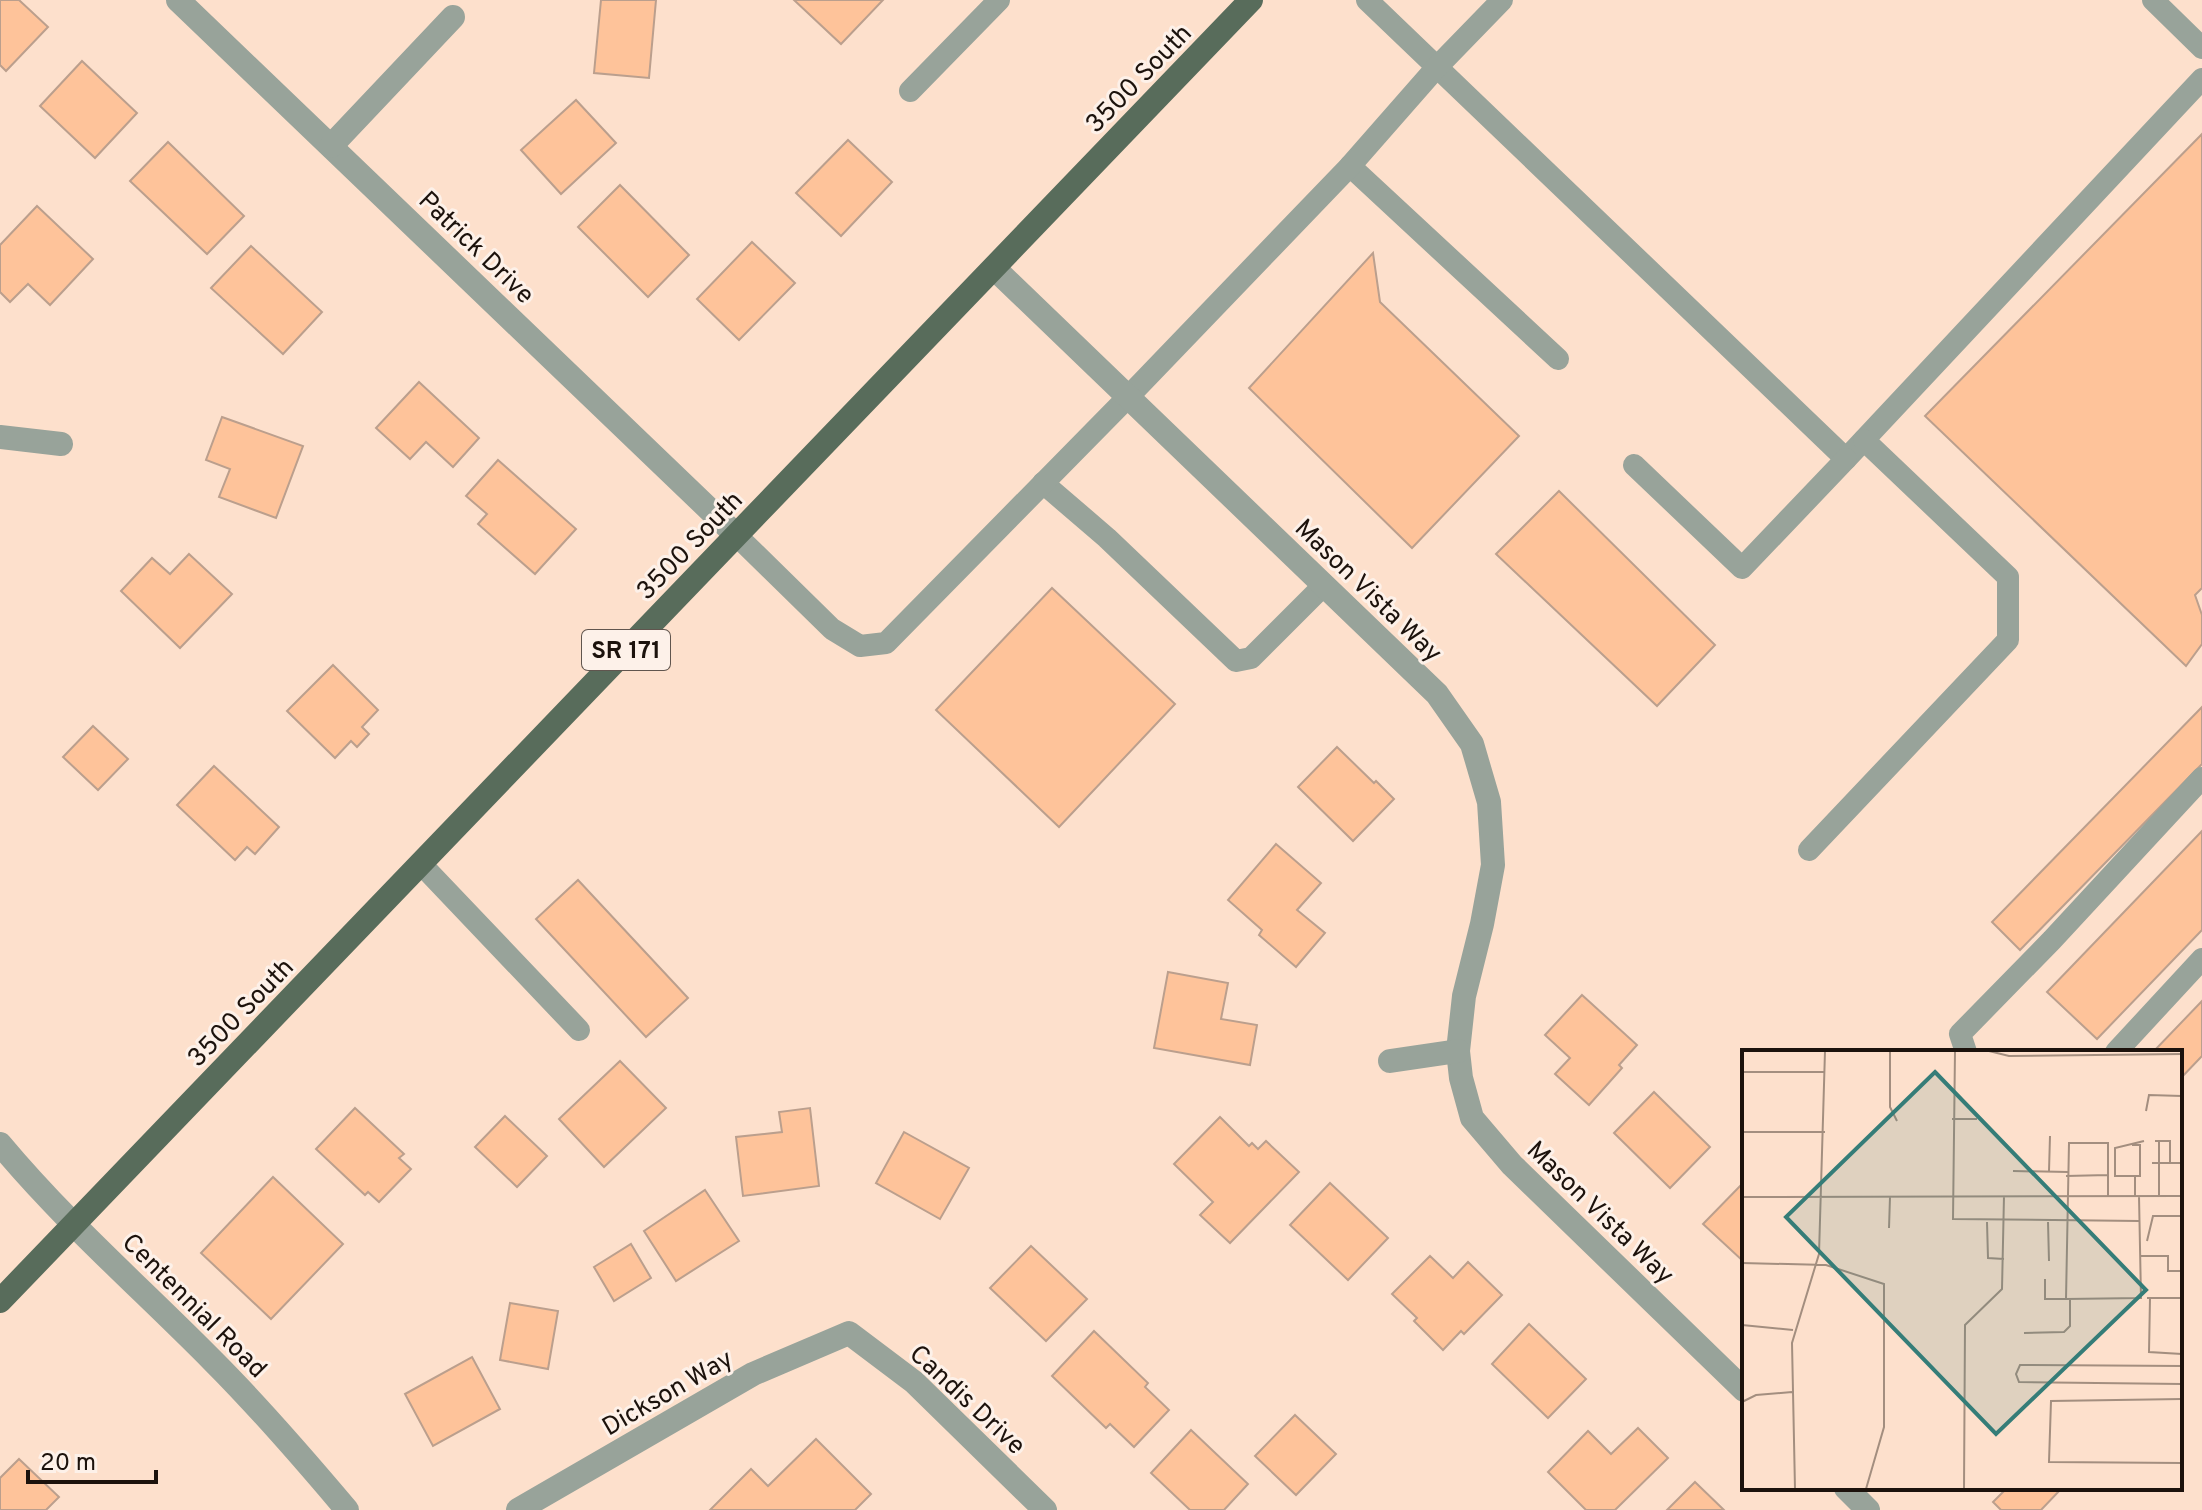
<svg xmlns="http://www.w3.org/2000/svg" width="2202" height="1510" font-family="Overpass,sans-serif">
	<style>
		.building { fill: #fec39a; stroke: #bb9f8d; stroke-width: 2 }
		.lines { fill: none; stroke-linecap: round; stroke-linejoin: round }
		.service { stroke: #98a39a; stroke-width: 22 }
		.minor { stroke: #98a39a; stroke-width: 24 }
		.primary { stroke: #586c5b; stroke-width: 24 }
		.labels { text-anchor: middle; stroke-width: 6; stroke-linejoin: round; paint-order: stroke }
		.shield { fill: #fdf1e9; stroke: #60554e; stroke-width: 2 }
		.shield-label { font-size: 24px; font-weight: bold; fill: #1c120c }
		.street-label { font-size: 26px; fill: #1c120c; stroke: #fdf1e9 }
		.inset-road { fill: none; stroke: #a38e7f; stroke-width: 2 }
		.view { fill: #357d78; fill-opacity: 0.15; stroke: #357d78; stroke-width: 4 }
		.inset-edge { fill: none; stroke: #1c120c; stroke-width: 4 }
	</style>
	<rect width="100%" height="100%" fill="#fde0cc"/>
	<g class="building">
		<polygon points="0,0 19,0 48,27 6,71 0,65"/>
		<polygon points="601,0 656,0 649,78 594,73"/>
		<polygon points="794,0 883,0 841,44"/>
		<polygon points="82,61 137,113 95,158 40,106"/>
		<polygon points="576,100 616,143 561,194 521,150"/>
		<polygon points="2202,134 2202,588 2195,595 2202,615 2202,644 2186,666 1925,416"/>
		<polygon points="848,140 892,182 841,236 796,193"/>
		<polygon points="168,142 244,216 207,254 130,181"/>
		<polygon points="620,185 689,255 648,297 578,227"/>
		<polygon points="37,206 93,259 50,305 28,284 10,302 0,292 0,245"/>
		<polygon points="752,242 795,283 739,340 697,299"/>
		<polygon points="251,246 322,312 283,354 211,288"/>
		<polygon points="1373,253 1380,302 1519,436 1412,548 1249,388"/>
		<polygon points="419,382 479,438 453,467 426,442 410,459 376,428"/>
		<polygon points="222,417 303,446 276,518 219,497 230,469 206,460"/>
		<polygon points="498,460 576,529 535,574 478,524 487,514 466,496"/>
		<polygon points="1559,491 1715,645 1657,706 1496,554"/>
		<polygon points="189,554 232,594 180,648 121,591 152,558 170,574"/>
		<polygon points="1052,588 1175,704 1059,827 936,710"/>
		<polygon points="333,665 378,710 362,727 369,734 357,747 351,741 335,758 287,711"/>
		<polygon points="2202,707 2202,764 2020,950 1992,922"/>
		<polygon points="93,726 128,759 98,790 63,757"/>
		<polygon points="1337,747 1374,783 1376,781 1394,799 1353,841 1298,787"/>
		<polygon points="214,766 279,827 255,854 247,847 235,860 177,805"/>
		<polygon points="2202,831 2202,930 2097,1039 2047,992"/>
		<polygon points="1276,844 1321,883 1297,910 1325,933 1296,967 1259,935 1262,930 1228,900"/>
		<polygon points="578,880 688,998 646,1037 536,919"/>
		<polygon points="1168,972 1228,983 1221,1019 1257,1025 1250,1065 1154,1048"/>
		<polygon points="1582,995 1637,1045 1619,1065 1622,1068 1589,1105 1555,1074 1570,1058 1545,1035"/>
		<polygon points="2202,1001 2202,1056 2180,1079 2180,1052 2153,1052"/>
		<polygon points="620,1061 666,1108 604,1167 559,1119"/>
		<polygon points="1654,1092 1710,1147 1670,1188 1614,1133"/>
		<polygon points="355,1108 404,1154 399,1158 411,1169 379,1202 368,1192 365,1195 316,1149"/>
		<polygon points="810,1108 819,1186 743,1196 736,1137 782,1132 779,1112"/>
		<polygon points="505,1116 547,1156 517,1187 475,1147"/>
		<polygon points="1220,1117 1249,1146 1252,1143 1258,1149 1266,1141 1299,1172 1230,1243 1200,1215 1213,1202 1174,1164"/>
		<polygon points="904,1132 969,1168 940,1219 876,1183"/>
		<polygon points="273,1177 343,1244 271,1319 201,1253"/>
		<polygon points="1744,1182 1744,1262 1703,1224"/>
		<polygon points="1330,1183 1388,1238 1348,1280 1290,1225"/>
		<polygon points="705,1190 739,1241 676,1281 644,1231"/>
		<polygon points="631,1244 651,1278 614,1301 594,1267"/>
		<polygon points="1031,1246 1087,1299 1046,1341 990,1288"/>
		<polygon points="1430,1256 1453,1278 1468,1262 1502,1295 1464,1334 1461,1331 1443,1350 1414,1321 1417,1318 1392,1294"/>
		<polygon points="510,1303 558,1311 548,1369 500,1360"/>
		<polygon points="1529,1324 1586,1379 1548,1418 1492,1364"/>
		<polygon points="1094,1331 1148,1383 1145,1387 1169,1410 1134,1447 1110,1424 1106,1428 1052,1376"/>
		<polygon points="472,1357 500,1409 433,1446 405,1394"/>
		<polygon points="1295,1415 1336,1454 1296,1495 1255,1456"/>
		<polygon points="1638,1428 1668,1458 1615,1510 1586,1510 1548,1472 1588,1431 1611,1454"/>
		<polygon points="1191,1430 1248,1484 1224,1510 1190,1510 1151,1473"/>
		<polygon points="816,1439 871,1494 855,1510 710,1510 751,1469 768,1486"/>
		<polygon points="19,1459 59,1497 46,1510 0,1510 0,1478"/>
		<polygon points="1695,1482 1724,1510 1667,1510"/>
		<polygon points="2007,1488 2062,1488 2041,1510 2001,1510 1993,1502"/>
	</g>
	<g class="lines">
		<g class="service">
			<polyline points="1367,0 1846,459 2202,79"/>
			<polyline points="2153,0 2202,48"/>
			<polyline points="910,91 999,0"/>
			<polyline points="1350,166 1558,359"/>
			<polyline points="1634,465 1742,568 1846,459"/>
			<polyline points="1043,483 1107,538 1236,661 1251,658 1324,585"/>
			<polyline points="736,535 832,629 860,646 886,643 1127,398 1350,166 1436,68 1502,0"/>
			<polyline points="1809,850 2008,640 2008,577 1864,440"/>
			<polyline points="421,864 579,1030"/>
			<polyline points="1966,1052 1960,1034 2052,940 2202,778"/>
			<polyline points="2116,1052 2202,959"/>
		</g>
		<g class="minor">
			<polyline points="178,0 736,535"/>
			<polyline points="331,146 453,17"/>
			<polyline points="994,268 1437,694 1472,744 1489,802 1493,865 1482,924 1464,996 1458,1051 1461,1078 1472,1118 1512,1165 1744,1390"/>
			<polyline points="0,437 61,444"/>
			<polyline points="1390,1061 1458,1051"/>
			<path d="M0,1144C65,1222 142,1289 213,1361C260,1408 304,1459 347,1510"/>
			<polyline points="1846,1488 1868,1510"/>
			<polyline points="518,1510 753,1374 849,1333 914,1382 1045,1510"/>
		</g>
		<polyline class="primary" points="0,1301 1251,0"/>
	</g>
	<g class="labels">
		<rect class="shield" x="582" y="630" width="88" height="40" rx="6"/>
		<g class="shield-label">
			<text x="626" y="658">SR 171</text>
		</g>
		<g class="street-label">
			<text transform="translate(1138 78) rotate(-46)" y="9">3500 South</text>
			<text transform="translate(477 247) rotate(44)" y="9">Patrick Drive</text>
			<text transform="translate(689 545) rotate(-46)" y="9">3500 South</text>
			<text transform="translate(1369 590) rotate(44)" y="9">Mason Vista Way</text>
			<text transform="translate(240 1012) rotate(-46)" y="9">3500 South</text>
			<text transform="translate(1601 1212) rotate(44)" y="9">Mason Vista Way</text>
			<text transform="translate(195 1305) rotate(45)" y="9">Centennial Road</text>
			<text transform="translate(667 1392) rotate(-30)" y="9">Dickson Way</text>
			<text transform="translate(968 1399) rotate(43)" y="9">Candis Drive</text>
		</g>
	</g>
	<g transform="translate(1742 1050)">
		<rect width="440" height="440" fill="#fde0cc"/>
		<path class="inset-road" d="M148,1V57L155,71M213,1L211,169L397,171M247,1L267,6L440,4M0,22H83M404,61L407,45L440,46M210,69H235M0,82H83M413,91H428V113M390,95H398V126H393M410,113H417V91M271,121L326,122M307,121L308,86M324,126L366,125M366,146V93H327L324,249L399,248L397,146M393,146V126H373V98L402,91M417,146V113H440M0,147L440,146M245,172L246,208L262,209M306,172L307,211M147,178L148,147M405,191L411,166H440M399,206H426V221H440M0,213L84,215L142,234V377L124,439M303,229V249H324M405,248H440M408,248L407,302L440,304M0,275L51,280M282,283L322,282L328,276V249M440,316L278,315L274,324L277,332L440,334M440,349L309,351L307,412L440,413M0,352L14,345L50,342M53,439L50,293L77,204L83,1M222,439L223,275L260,239L262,146"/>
		<path class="view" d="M193,22L404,240L254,384L44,167Z"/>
		<rect width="440" height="440" class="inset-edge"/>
	</g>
	<path d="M28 1470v12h128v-12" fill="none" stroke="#1c120c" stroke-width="4"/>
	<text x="40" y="1470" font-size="24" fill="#1c120c" stroke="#fdf1e9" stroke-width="6" paint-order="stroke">20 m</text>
</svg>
